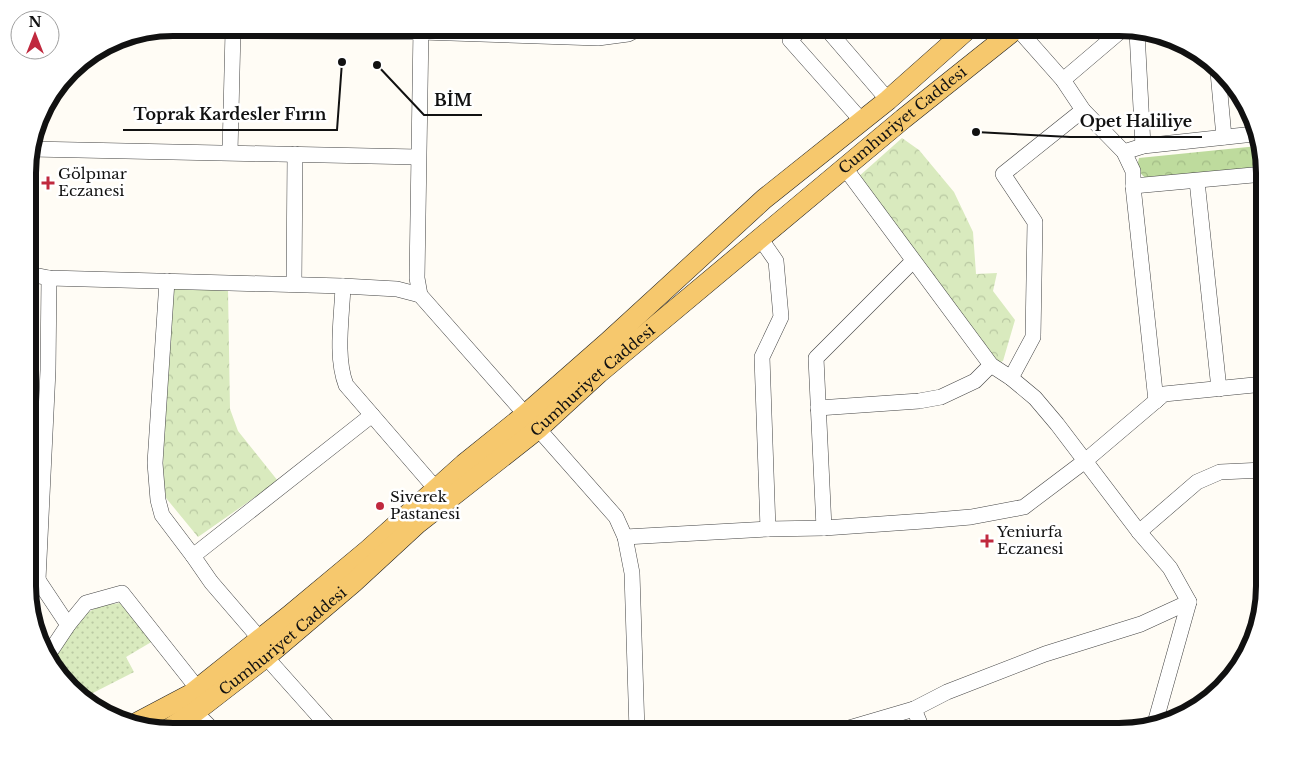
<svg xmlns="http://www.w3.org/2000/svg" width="1292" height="759" font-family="'Libre Baskerville',serif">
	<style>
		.grass { fill: url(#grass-dots) }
		.forest { fill: url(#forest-crowns) }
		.park { fill: url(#park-crowns) }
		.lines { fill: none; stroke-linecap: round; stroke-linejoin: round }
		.minor-casing { stroke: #444; stroke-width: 16 }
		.major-casing { stroke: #222; stroke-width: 21 }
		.minor { stroke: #fff; stroke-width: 15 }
		.major { stroke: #f6c86d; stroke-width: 20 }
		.poi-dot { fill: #c0293e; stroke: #fff; stroke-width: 2 }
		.labels { text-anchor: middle; stroke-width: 5; stroke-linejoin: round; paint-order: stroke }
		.street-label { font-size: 15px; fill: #111; stroke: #fff }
		.poi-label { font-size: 15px; fill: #111; stroke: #fff; text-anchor: start }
		.rim { fill: none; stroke: #111; stroke-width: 6 }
		.leader { fill: none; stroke: #111; stroke-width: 2 }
		.callout-dot { fill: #111; stroke: #fff; stroke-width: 2 }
		.callout-label { font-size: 16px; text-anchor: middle; font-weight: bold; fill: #111; stroke: #fff; stroke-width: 5; stroke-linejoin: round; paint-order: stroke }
	</style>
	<defs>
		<pattern id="grass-dots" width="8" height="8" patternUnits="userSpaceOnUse" patternTransform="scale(1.25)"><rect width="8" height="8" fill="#d9eabe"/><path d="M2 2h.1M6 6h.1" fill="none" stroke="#b9c8a2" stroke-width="1.8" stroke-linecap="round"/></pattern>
		<pattern id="forest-crowns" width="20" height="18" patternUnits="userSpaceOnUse" patternTransform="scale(1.25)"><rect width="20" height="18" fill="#bedb9d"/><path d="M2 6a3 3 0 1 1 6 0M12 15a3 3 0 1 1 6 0" fill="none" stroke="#a2bb86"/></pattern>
		<pattern id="park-crowns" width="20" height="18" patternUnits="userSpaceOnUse" patternTransform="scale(1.25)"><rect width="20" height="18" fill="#d9eabe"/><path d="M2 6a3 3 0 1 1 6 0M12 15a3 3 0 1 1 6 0" fill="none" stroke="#b9c8a2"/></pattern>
	</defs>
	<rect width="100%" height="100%" fill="#fffcf5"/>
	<polygon class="grass" points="120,603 153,641 126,657 134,672 85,697 52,666 50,659 80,617 99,606"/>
	<path class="forest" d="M1258,146L1264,167L1148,180C1139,173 1136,169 1139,158Z"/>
	<g class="park">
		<polygon points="902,138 919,150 954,192 973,232 976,274 997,273 993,291 1015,320 1003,361 998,363 857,178"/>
		<polygon points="174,289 228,289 230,409 238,431 278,481 198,537 166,498 163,477 164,398 170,314"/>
	</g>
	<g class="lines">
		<defs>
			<g id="minor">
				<polyline points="421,28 417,278 420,295 616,517 625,537 632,573 637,731"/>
				<polyline points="802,28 790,40 861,120"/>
				<polyline points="826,28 888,100"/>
				<polyline points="1017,28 1063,80 1083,110 1124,152 1133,171 1133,186 1156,401"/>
				<polyline points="166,29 233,31 233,28"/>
				<polyline points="1137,32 1143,146"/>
				<polyline points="1218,72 1224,137"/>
				<polyline points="1063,80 1123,29"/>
				<polyline points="31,149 418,157"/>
				<polyline points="230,152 233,31 421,32 598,38 628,34 640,28"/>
				<polyline points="1124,152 1143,146 1254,134"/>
				<polyline points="845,168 991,365 1011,378 1035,398 1057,424 1139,532 1170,568 1189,602 1155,723"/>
				<polyline points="1197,181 1219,389"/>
				<polyline points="1133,186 1264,174"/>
				<polyline points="760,238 776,261 781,317 762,357 768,529"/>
				<polyline points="29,274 49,278 343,286 397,289 420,295"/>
				<polyline points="167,281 155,463 158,500 162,515 193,556 372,415"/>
				<polyline points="294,284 295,154"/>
				<path d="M343,286C342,316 335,357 346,385L436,489"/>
				<polyline points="1011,378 1033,337 1035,222 1003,174 1083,110"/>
				<polyline points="818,408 919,401 941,397 975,381 991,365"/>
				<polyline points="824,528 816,358 913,261"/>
				<polyline points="1139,532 1197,482 1220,472 1264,470"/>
				<polyline points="625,537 768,529 824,528 924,521 971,517 1024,507 1085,461 1164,394 1264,384"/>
				<polyline points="193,556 211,582 261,640"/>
				<polyline points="38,580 48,370 49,278"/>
				<polyline points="29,585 38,580 68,625 48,655"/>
				<polyline points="68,625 86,603 122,593 198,689"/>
				<polyline points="266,657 332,731"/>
				<polyline points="914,709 923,731"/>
				<polyline points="186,710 195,712 214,731"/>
				<polyline points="839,731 914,709 947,692 1045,654 1141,624 1189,602"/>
			</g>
			<g id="major">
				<polyline points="138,722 191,694 290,615 368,550 464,464 526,414 608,342 764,199 888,100 969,28"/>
				<path id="s1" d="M167,730L195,712L266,657L353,583L417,524L538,429L599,373L903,119L1017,28"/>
			</g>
		</defs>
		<use href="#minor" class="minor-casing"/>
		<use href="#major" class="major-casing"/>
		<use href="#minor" class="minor"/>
		<use href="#major" class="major"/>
	</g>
	<g class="poi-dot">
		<path d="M45.5 175.5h5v5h5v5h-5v5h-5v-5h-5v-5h5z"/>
		<circle cx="380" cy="506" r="5"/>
		<path d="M984.5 533.5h5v5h5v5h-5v5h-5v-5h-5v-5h5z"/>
	</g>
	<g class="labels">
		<g class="street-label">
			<text dy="5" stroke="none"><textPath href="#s1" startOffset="956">Cumhuriyet Caddesi</textPath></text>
			<text dy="5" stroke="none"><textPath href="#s1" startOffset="551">Cumhuriyet Caddesi</textPath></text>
			<text dy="5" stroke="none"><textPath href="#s1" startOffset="146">Cumhuriyet Caddesi</textPath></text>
		</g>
		<g class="poi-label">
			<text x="58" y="179">Gölpınar<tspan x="58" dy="17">Eczanesi</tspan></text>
			<text x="390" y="502">Siverek<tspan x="390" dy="17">Pastanesi</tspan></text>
			<text x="997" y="537">Yeniurfa<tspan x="997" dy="17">Eczanesi</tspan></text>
		</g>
	</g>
	<path d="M0 0H1292V759H0ZM173 36H1119A137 137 0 0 1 1256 173V586A137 137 0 0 1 1119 723H173A137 137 0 0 1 36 586V173A137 137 0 0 1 173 36Z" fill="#fff" fill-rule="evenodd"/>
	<path class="rim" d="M173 36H1119A137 137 0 0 1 1256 173V586A137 137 0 0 1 1119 723H173A137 137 0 0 1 36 586V173A137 137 0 0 1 173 36Z"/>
	<path class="leader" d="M377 65L424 115H482M342 62L337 130H123M976 132L1070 137H1202"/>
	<g class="callout-dot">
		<circle cx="377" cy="65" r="5"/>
		<circle cx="342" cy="62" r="5"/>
		<circle cx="976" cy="132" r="5"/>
	</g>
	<g class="callout-label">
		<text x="453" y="106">BİM</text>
		<text x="230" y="120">Toprak Kardesler Fırın</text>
		<text x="1136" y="127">Opet Haliliye</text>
	</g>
	<g transform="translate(35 35)"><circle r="24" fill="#ffffff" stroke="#a0a0a0"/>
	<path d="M0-4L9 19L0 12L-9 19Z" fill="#c0293e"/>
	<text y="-8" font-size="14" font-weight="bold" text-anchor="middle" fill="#111111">N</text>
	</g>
</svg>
